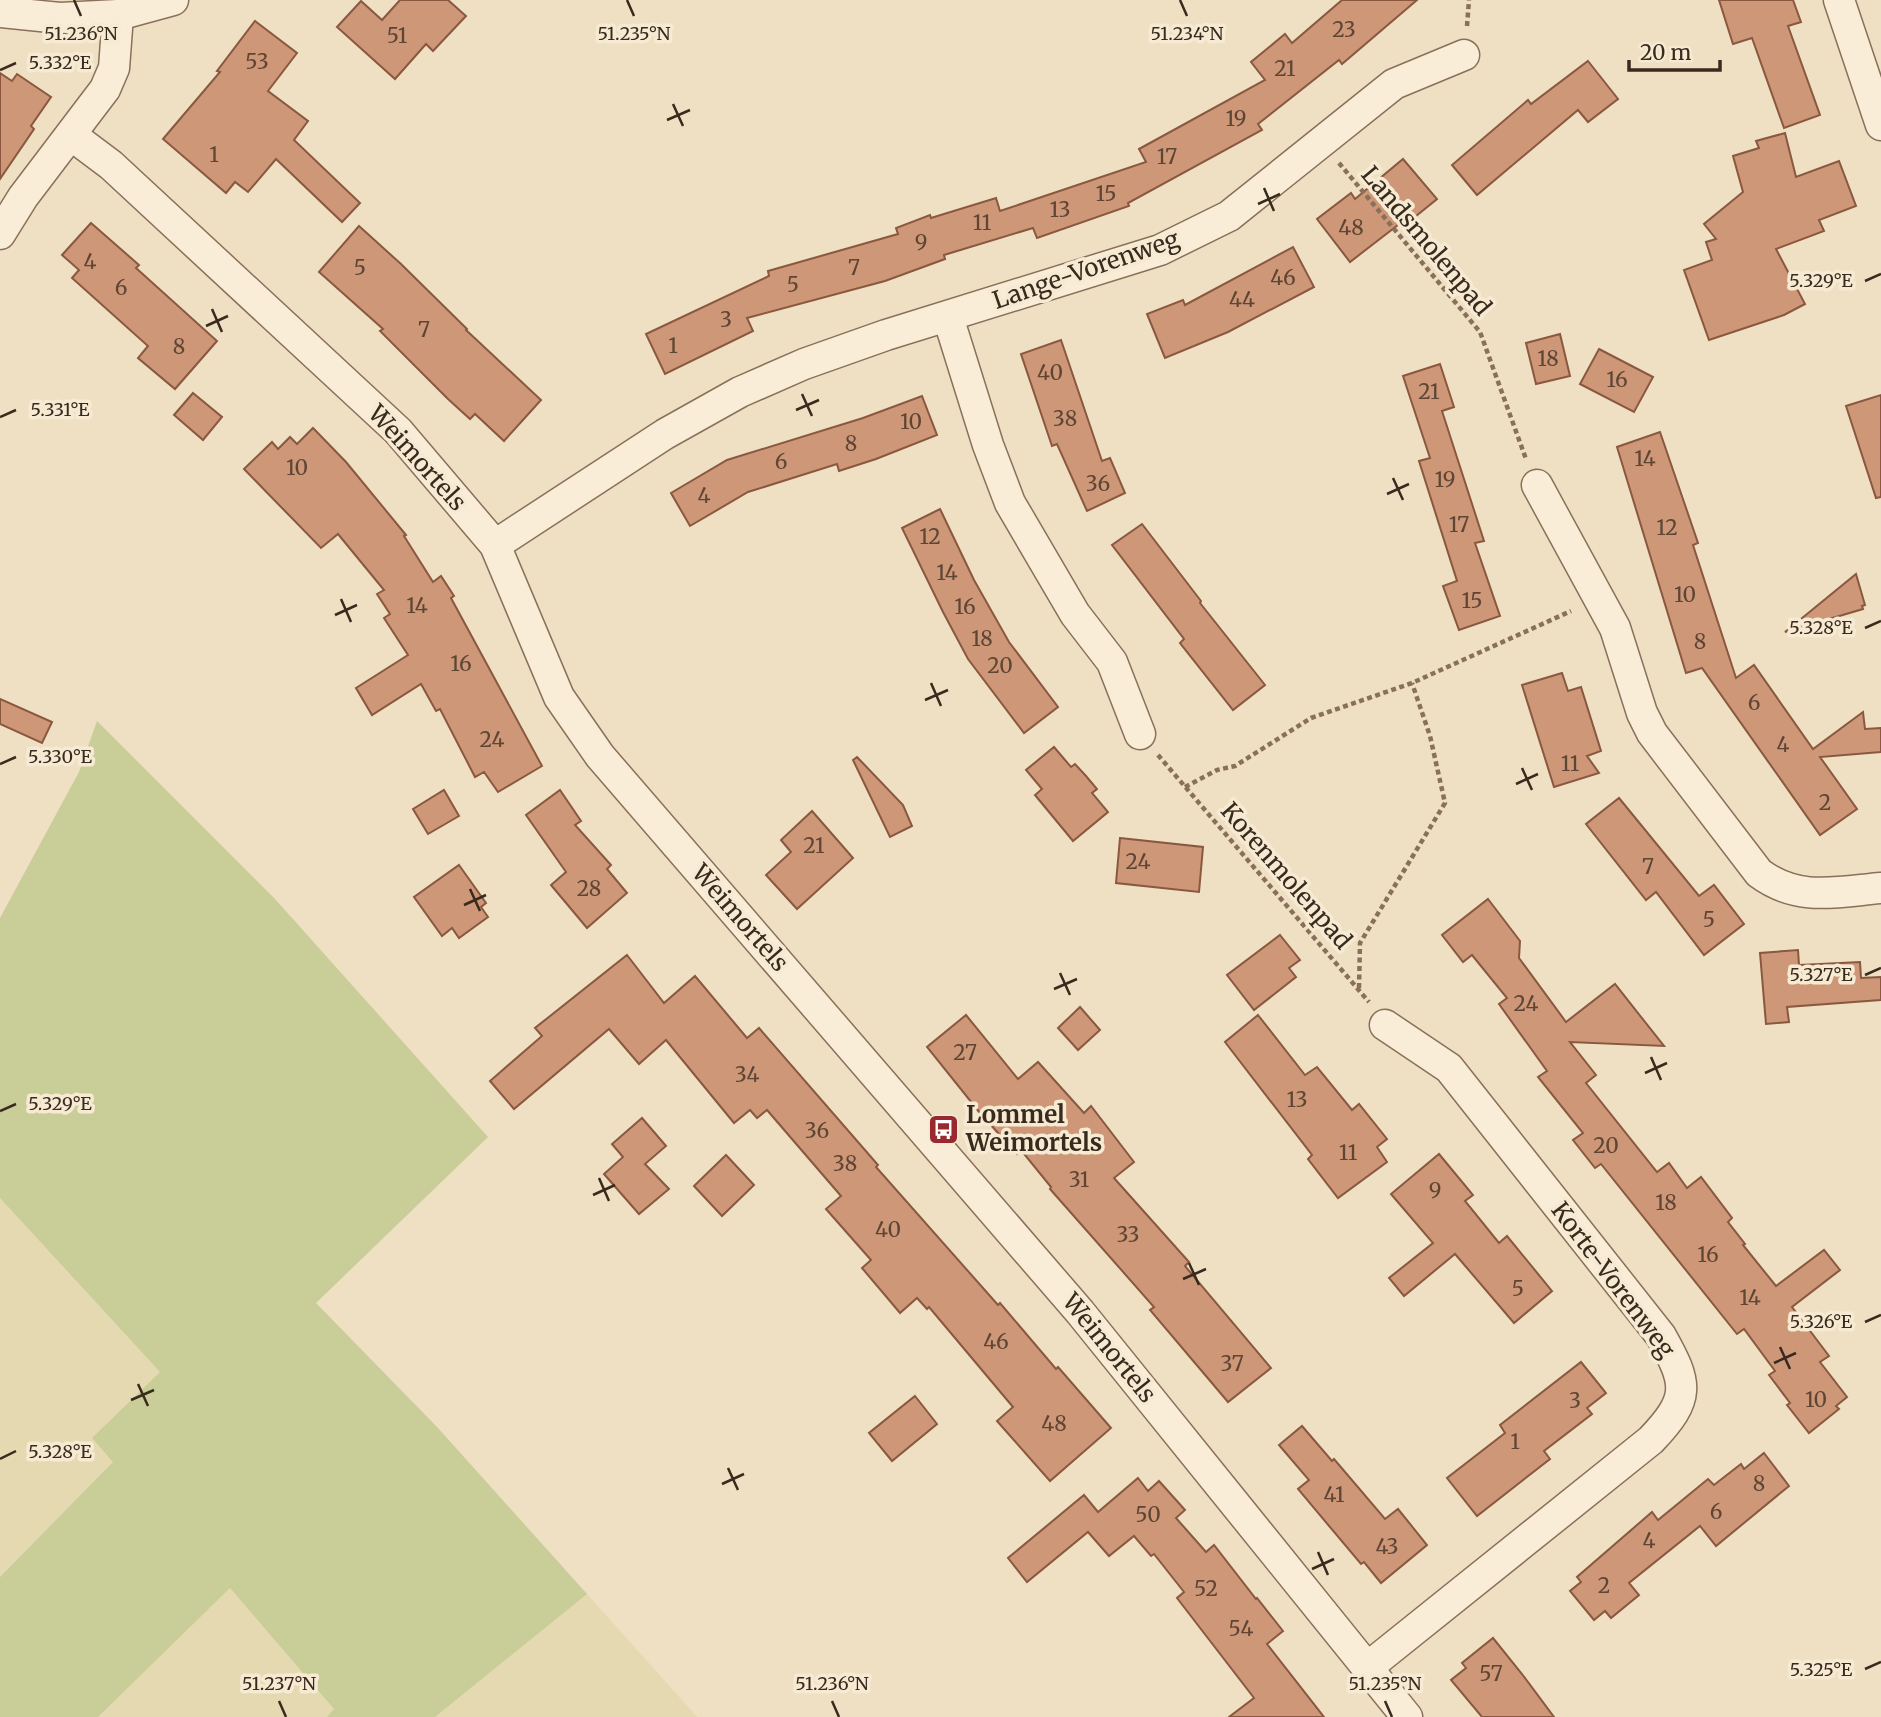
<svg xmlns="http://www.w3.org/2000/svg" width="1881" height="1717" font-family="Merriweather,serif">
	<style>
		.farmland { fill: #e4d9b0 }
		.green { fill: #c9cd97 }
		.building { fill: #cd9778; stroke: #89583f; stroke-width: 2 }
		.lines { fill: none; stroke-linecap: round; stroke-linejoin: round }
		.minor-casing { stroke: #89705a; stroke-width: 33 }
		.path { stroke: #89705a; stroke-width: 4.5; stroke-dasharray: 5 3.5; stroke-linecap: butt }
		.minor { stroke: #f9edd7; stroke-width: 30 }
		.ticks { fill: none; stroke: #392a1e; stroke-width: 2.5 }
		.labels { text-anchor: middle; stroke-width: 7; stroke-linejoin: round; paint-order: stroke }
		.number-label { font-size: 21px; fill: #5e4534 }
		.street-label { font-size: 24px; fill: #392a1e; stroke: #f6ead3 }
		.poi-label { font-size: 24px; font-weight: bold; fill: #392a1e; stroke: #f6ead3; text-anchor: start }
		.ticks-label { font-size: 18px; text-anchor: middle; fill: #392a1e; stroke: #f6ead3; stroke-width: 7; stroke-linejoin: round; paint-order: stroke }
	</style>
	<rect width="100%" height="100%" fill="#efdfc3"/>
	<g class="farmland">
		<polygon points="0,1198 160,1372 92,1438 114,1462 0,1577"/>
		<polygon points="230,1588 335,1710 327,1717 98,1717"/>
		<polygon points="587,1594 697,1717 435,1717"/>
	</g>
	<polygon class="green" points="97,721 275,899 488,1137 316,1303 438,1428 587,1594 435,1717 327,1717 334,1709 230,1588 98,1717 0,1717 0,1577 113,1462 92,1438 160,1372 0,1198 0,918 79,772"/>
	<g class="building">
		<polygon points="400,0 448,0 466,16 433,51 426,44 395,79 337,27 361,1 382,20"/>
		<polygon points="1342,0 1417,0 1342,64 1339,60 1258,124 1262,130 1128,203 1129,206 1037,238 1033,228 944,255 945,259 885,281 747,318 753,331 665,374 646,334 769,276 768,271 898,234 896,228 930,215 931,218 996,198 1000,211 1146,162 1139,149 1265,80 1251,62 1285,34 1292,43"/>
		<polygon points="1719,0 1793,0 1801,22 1788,26 1820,115 1784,128 1752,38 1733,44"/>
		<polygon points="255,21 297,53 268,91 308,121 294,140 360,203 342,222 276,159 248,192 235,182 226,193 163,139 220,72 217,71"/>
		<polygon points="1588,61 1618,99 1588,122 1578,110 1477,195 1452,165 1528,100 1531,104"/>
		<polygon points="0,73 12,81 17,74 51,97 31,126 34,129 0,179"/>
		<polygon points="1785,133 1796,177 1839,161 1856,206 1819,220 1824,231 1776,249 1805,304 1784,315 1709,340 1684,270 1712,260 1706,242 1716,239 1704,224 1743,192 1733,156 1759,148 1756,141"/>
		<polygon points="1403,159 1437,199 1410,221 1407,218 1350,262 1317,219 1351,193 1355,199"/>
		<polygon points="91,223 139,265 136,268 217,341 175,389 138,358 148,346 72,278 79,270 62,255"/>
		<polygon points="359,226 401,264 467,329 466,330 541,400 504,441 475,414 470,419 448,399 380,331 383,329 319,272"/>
		<polygon points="1293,247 1314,287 1228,332 1165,358 1147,314 1183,300 1185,305"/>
		<polygon points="1560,334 1570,376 1536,384 1526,343"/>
		<polygon points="1061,340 1102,461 1110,458 1125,493 1087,511 1057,444 1052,446 1021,354"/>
		<polygon points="1599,349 1653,377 1634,412 1580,384"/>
		<polygon points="1440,364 1454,407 1442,411 1484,541 1475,543 1500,616 1459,630 1443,586 1457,581 1419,461 1430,458 1403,376"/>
		<polygon points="193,393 222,417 203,440 174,415"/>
		<polygon points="1881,395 1881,497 1876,498 1846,406"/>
		<polygon points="922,396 937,435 876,459 839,471 837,464 748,492 690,526 671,493 727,460 863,418"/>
		<polygon points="313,428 346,462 406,535 404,536 433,582 441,576 454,596 451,598 542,766 498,792 484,772 475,777 440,709 436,711 421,684 372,715 356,688 408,655 384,618 390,614 377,594 384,590 338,534 321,548 244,469 272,442 278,449 290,437 297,444"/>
		<polygon points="1660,432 1698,543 1693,545 1736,678 1754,665 1813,749 1863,712 1865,729 1881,728 1881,752 1820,757 1857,809 1820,835 1702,668 1686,673 1617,447"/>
		<polygon points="940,509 974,580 1009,642 1058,707 1024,733 968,659 943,612 902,528"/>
		<polygon points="1142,524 1201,601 1200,603 1265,685 1233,710 1180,643 1184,639 1112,545"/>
		<polygon points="1856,574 1865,605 1862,606 1863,609 1785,632"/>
		<polygon points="1562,673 1568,691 1581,687 1601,751 1587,756 1599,773 1554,787 1522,685"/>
		<polygon points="0,699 52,722 42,743 0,724"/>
		<polygon points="1054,747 1071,767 1075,764 1086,776 1097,789 1092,793 1108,812 1073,841 1035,795 1042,789 1026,770"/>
		<polygon points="857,757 903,805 912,826 890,837 853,760"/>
		<polygon points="444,790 459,816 428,834 413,809"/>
		<polygon points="560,790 581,821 575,825 611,865 607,869 627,893 587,928 551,885 566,872 526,815"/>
		<polygon points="1619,798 1699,896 1714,885 1744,924 1704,955 1656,892 1646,900 1586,824"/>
		<polygon points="812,811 853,858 797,909 766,875 791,852 781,840"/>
		<polygon points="1120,838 1203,847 1199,892 1116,883"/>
		<polygon points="459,865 486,903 481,907 488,917 459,938 452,928 442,936 414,897"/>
		<polygon points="1488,899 1520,941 1519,958 1566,1022 1615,984 1664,1046 1570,1042 1596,1075 1586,1083 1657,1172 1669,1163 1687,1188 1701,1177 1732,1218 1728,1222 1745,1244 1743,1245 1776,1286 1824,1250 1840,1270 1792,1307 1829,1356 1820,1362 1847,1397 1836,1406 1839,1409 1809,1433 1787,1405 1790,1403 1769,1375 1775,1371 1744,1329 1737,1334 1601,1164 1595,1168 1573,1140 1583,1133 1538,1077 1547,1071 1499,1004 1507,998 1472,955 1463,962 1442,935"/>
		<polygon points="1280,935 1300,960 1289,968 1296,977 1254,1010 1227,975"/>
		<polygon points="1798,950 1799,965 1860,962 1861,978 1881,977 1881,1000 1787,1007 1789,1022 1766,1024 1760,953"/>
		<polygon points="627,955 664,1003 695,976 747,1038 759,1028 878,1165 876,1167 998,1305 1000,1303 1056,1369 1058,1367 1111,1428 1050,1481 997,1421 1013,1407 929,1307 927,1309 917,1298 900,1313 862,1268 871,1260 826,1209 841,1196 767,1110 757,1118 750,1110 734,1123 666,1040 639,1064 609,1029 514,1109 490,1081 542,1036 535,1028"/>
		<polygon points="1080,1007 1100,1030 1078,1050 1058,1028"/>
		<polygon points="966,1015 1018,1079 1038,1062 1084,1113 1091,1106 1134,1162 1114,1178 1189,1262 1185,1266 1271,1368 1228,1402 1150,1310 1154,1307 1050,1189 1051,1187 1021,1150 1017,1154 980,1113 927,1047"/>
		<polygon points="1258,1015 1305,1075 1317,1067 1352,1110 1359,1104 1387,1139 1377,1147 1387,1162 1338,1198 1308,1159 1312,1155 1225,1042"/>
		<polygon points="642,1118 666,1146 645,1164 669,1189 639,1214 604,1174 623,1157 612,1144"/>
		<polygon points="1439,1154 1473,1195 1465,1201 1499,1243 1507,1236 1552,1291 1514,1323 1455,1254 1404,1296 1389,1278 1433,1243 1391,1194"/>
		<polygon points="726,1155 754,1185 722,1216 694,1186"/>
		<polygon points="1581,1362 1606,1393 1587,1408 1592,1414 1544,1451 1550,1459 1477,1516 1447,1478 1505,1433 1500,1425"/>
		<polygon points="915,1396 937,1424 892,1461 869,1433"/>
		<polygon points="1302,1426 1332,1461 1334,1459 1385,1519 1398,1509 1427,1545 1381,1583 1364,1562 1361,1564 1298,1489 1309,1480 1279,1445"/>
		<polygon points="1764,1453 1789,1486 1716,1546 1700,1526 1629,1583 1639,1595 1611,1618 1605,1611 1594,1620 1570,1591 1581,1582 1577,1577 1652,1512 1658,1520 1708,1479 1714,1485 1741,1464 1744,1469"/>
		<polygon points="1138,1478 1148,1491 1159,1481 1185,1510 1176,1518 1206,1552 1214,1545 1256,1599 1257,1598 1283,1631 1267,1644 1324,1717 1229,1717 1254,1698 1177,1598 1184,1592 1154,1554 1151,1556 1134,1536 1109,1556 1088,1532 1027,1582 1008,1558 1084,1495 1098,1512"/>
		<polygon points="1493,1638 1522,1674 1554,1717 1482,1717 1451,1680 1466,1668 1462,1663"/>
	</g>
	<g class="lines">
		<defs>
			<g id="minor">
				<polyline points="1839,0 1881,125"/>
				<polyline points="0,12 60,18 118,15 173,0"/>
				<polyline points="71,135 111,165 398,431 495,545 559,697 600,756 1080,1312 1407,1717"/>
				<polyline points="0,234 23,197 105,89 114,68 118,15"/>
				<polyline points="948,317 988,445 1010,503 1075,614 1112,662 1140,734"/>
				<path d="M1537,485L1615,628L1642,713L1652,733L1759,873C1798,902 1836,892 1881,888"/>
				<polyline points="495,545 665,434 740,392 804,364 886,335 1160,250 1229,216 1394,84 1464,55"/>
				<path d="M1368,1667L1651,1440C1691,1398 1688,1384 1661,1336L1449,1068L1385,1025"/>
			</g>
		</defs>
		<use href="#minor" class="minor-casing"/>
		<g class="path">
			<polyline points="1467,26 1469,0"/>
			<polyline points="1339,163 1480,332 1526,459"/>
			<polyline points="1158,755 1369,1002"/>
			<polyline points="1185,787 1217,770 1235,766 1311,718 1412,683 1571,611"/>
			<polyline points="1359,988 1360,943 1445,803 1430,736 1412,683"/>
		</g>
		<use href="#minor" class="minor"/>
	</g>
	<path class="ticks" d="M74,0L81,16M627,0L634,16M1180,0L1187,16M0,70L16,63M673,104L683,126M667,120L690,110M1264,188L1274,211M1258,204L1280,194M1865,281L1881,274M212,309L222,332M206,326L228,316M802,394L812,416M796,410L819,400M0,417L16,410M1393,478L1403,500M1387,494L1409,484M341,599L351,622M335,615L357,605M1865,628L1881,621M931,683L941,706M925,700L948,690M0,764L16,757M1522,768L1532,790M1516,784L1538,774M470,889L480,911M464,905L486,895M1060,973L1070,995M1865,975L1881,968M1054,989L1077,979M1651,1057L1661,1080M1645,1073L1667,1063M0,1111L16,1104M599,1178L609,1201M593,1195L615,1185M1189,1263L1199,1285M1183,1279L1206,1269M1865,1322L1881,1315M1780,1347L1790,1369M1774,1363L1796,1353M138,1384L148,1406M131,1400L154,1390M0,1459L16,1451M728,1468L738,1490M722,1484L744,1474M1318,1552L1328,1575M1312,1569L1334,1559M1865,1669L1881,1662M279,1701L286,1717M832,1701L839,1717M1385,1701L1392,1717"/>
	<defs>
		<symbol id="bus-square" viewBox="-11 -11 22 22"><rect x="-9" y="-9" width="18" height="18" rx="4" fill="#99292f" stroke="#f6ead3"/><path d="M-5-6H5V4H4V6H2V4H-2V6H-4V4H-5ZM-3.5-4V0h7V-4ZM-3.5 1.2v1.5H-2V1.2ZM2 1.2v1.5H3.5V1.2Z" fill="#fff"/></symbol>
	</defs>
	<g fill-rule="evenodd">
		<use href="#bus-square" x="926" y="1112" width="35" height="35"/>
	</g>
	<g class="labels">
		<g class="number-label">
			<text x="1344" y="37">23</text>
			<text x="397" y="43">51</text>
			<text x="257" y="69">53</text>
			<text x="1285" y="76">21</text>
			<text x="1236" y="126">19</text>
			<text x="214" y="162">1</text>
			<text x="1167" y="164">17</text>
			<text x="1106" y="201">15</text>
			<text x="1060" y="217">13</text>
			<text x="982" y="230">11</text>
			<text x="1351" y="235">48</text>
			<text x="921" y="250">9</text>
			<text x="90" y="269">4</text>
			<text x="360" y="275">5</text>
			<text x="854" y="275">7</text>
			<text x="1283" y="285">46</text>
			<text x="793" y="292">5</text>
			<text x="121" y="295">6</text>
			<text x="1242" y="307">44</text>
			<text x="726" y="327">3</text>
			<text x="424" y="337">7</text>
			<text x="673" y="353">1</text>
			<text x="179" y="354">8</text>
			<text x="1548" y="366">18</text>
			<text x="1050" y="380">40</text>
			<text x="1617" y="387">16</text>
			<text x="1429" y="399">21</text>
			<text x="1065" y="426">38</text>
			<text x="911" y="429">10</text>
			<text x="851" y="451">8</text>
			<text x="1645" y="466">14</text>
			<text x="781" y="469">6</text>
			<text x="297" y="475">10</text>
			<text x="1445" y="487">19</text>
			<text x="1098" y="491">36</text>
			<text x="704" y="503">4</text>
			<text x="1459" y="532">17</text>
			<text x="1667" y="535">12</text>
			<text x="930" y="544">12</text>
			<text x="947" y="580">14</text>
			<text x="1685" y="602">10</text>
			<text x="1472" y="608">15</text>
			<text x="417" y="613">14</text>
			<text x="965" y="614">16</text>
			<text x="982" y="646">18</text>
			<text x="1700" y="649">8</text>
			<text x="461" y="671">16</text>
			<text x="1000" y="673">20</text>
			<text x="1754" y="710">6</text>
			<text x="492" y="747">24</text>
			<text x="1783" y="752">4</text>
			<text x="1570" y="771">11</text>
			<text x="1825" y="810">2</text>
			<text x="814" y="853">21</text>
			<text x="1138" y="869">24</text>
			<text x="1648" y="874">7</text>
			<text x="589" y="896">28</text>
			<text x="1709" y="927">5</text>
			<text x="1526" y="1011">24</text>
			<text x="965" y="1060">27</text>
			<text x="747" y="1082">34</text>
			<text x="1297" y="1107">13</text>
			<text x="817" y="1138">36</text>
			<text x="1606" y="1153">20</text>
			<text x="1348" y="1160">11</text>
			<text x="845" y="1171">38</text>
			<text x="1079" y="1187">31</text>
			<text x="1435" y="1198">9</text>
			<text x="1666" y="1210">18</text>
			<text x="888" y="1237">40</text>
			<text x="1128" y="1242">33</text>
			<text x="1708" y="1262">16</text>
			<text x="1518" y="1296">5</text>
			<text x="1750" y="1305">14</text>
			<text x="996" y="1349">46</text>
			<text x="1232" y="1371">37</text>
			<text x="1816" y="1407">10</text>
			<text x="1575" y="1408">3</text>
			<text x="1054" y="1431">48</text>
			<text x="1515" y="1449">1</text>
			<text x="1759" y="1491">8</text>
			<text x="1334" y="1502">41</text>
			<text x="1716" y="1519">6</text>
			<text x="1148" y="1522">50</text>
			<text x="1649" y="1548">4</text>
			<text x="1387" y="1554">43</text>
			<text x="1604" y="1593">2</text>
			<text x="1206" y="1596">52</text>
			<text x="1241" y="1636">54</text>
			<text x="1491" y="1681">57</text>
		</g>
		<g class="street-label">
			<text transform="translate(1426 241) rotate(50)" y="8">Landsmolenpad</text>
			<text transform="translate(1086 270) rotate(-19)" y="8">Lange-Vorenweg</text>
			<text transform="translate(417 458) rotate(48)" y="8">Weimortels</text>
			<text transform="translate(1286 876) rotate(49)" y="8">Korenmolenpad</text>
			<text transform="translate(740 918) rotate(49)" y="8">Weimortels</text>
			<text transform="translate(1613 1280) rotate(53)" y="8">Korte-Vorenweg</text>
			<text transform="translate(1109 1348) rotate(51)" y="8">Weimortels</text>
		</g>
		<g class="poi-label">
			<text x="966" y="1123">Lommel<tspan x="966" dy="28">Weimortels</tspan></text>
		</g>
	</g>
	<g class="ticks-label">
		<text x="81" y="40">51.236°N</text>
		<text x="634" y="40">51.235°N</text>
		<text x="1187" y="40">51.234°N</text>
		<text x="60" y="69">5.332°E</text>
		<text x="1821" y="287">5.329°E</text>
		<text x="60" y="416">5.331°E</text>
		<text x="1821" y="634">5.328°E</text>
		<text x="60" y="763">5.330°E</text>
		<text x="1821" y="981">5.327°E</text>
		<text x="60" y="1110">5.329°E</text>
		<text x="1821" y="1328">5.326°E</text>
		<text x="60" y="1458">5.328°E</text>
		<text x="1821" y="1676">5.325°E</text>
		<text x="279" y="1690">51.237°N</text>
		<text x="832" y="1690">51.236°N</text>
		<text x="1385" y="1690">51.235°N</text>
	</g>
	<path d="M1629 60v10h91v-10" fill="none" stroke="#392a1e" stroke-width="3.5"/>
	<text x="1640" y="60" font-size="21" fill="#392a1e" stroke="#f6ead3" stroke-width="5" paint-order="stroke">20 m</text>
</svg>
